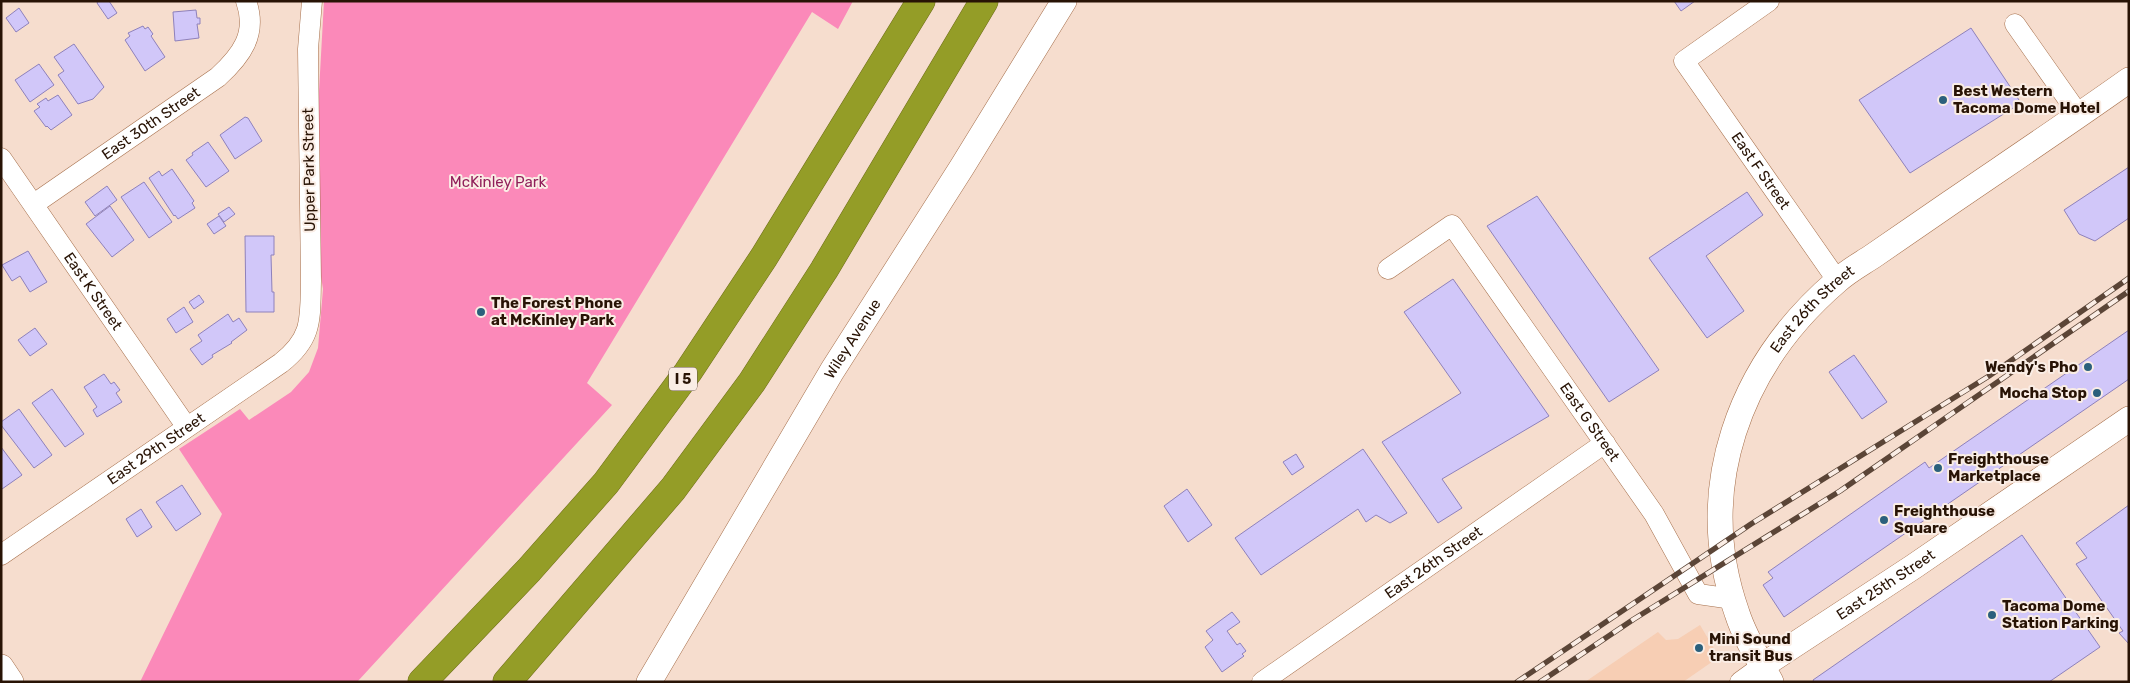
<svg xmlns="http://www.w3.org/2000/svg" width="2130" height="683" viewBox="0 0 2130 683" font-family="Rubik,sans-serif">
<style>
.built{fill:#f7ceb4}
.green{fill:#fb89b9}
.building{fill:#d1c7f9;stroke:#8e81bb}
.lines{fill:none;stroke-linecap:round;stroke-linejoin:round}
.minor-casing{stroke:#a66f4b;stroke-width:21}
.tertiary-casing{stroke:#a66f4b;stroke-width:26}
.motorway-casing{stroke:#6e6d1b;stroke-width:29}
.minor{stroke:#fff;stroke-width:20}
.tertiary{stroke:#fff;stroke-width:25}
.motorway{stroke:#949d27;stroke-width:28}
.rail-casing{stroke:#5b4537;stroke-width:5.5}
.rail{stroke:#faede5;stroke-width:4;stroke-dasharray:11;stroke-linecap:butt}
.poi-dot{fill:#2b607c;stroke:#faede5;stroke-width:2}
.labels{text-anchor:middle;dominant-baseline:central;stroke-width:4;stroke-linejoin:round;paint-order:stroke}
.shield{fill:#faede5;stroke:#675448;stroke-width:1}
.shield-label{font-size:14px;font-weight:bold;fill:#281305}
.poi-label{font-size:15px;font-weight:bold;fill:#281305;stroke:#faede5;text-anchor:start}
.street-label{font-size:15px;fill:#281305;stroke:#faede5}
.park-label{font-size:15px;fill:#901f5a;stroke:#faede5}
</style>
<rect width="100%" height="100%" fill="#f6ddce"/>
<polygon class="built" points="1700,625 1719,657 1683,682 1585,682 1658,632 1666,640 1678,639"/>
<polygon class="green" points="324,1 853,1 838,29 812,12 587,383 612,405 358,681 140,682 222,514 179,449 240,409 249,420 291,392 309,372 318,348 323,289 318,258 318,109"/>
<g class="building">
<polygon points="98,1 109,1 117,13 108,19 97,3"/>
<polygon points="1674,1 1695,1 1681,11"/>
<polygon points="19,8 29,23 16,32 6,18"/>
<polygon points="196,10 197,18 200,18 200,24 197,24 199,38 175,41 173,12"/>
<polygon points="143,26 145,29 148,27 153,34 151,36 165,57 145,71 125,40 130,36 128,33"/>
<polygon points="1971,28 2021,103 1910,173 1859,100"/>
<polygon points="74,44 104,87 93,99 78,104 58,75 64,71 54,57"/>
<polygon points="39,64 54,85 30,102 15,80"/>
<polygon points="58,95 72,115 51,130 47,126 46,127 34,111 40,107 37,104 46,98 48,101"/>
<polygon points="245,117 248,118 262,141 235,159 220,135"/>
<polygon points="208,142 229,171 206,187 186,160 193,155 192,153"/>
<polygon points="2129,167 2129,218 2095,241 2079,234 2064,210"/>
<polygon points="172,169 194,201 192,203 195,208 178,219 175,215 174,216 149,178 159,171 162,176"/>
<polygon points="144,182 172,222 149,238 121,197"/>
<polygon points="107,186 117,200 95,216 85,202"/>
<polygon points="1747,192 1763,215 1706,256 1744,311 1707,338 1649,258"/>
<polygon points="1537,196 1659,370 1609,402 1487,226"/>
<polygon points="110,206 134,240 112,257 86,224"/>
<polygon points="229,207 235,214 224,222 218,214"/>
<polygon points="219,216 226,226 214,234 207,224"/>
<polygon points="245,236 274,236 274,255 271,255 272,292 274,292 274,312 246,312"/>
<polygon points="28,251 47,282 30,292 20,276 12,281 2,265"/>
<polygon points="1453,279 1549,416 1442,479 1462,508 1438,523 1382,442 1461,393 1404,312"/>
<polygon points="199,295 204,302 194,309 189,302"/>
<polygon points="184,307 193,322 176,333 167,319"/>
<polygon points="228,314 233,322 239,318 247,330 231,342 232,343 212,355 213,357 202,365 190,349 202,341 198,335"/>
<polygon points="35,328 47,344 30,356 18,340"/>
<polygon points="2129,330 2129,379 1784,617 1763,585 1773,578 1768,572 1925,462 1929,468"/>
<polygon points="1854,355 1887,402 1862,419 1829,372"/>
<polygon points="104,374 111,384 114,382 120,390 116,393 122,402 97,417 93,410 97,407 84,387"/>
<polygon points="52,389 84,434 65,447 32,403"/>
<polygon points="19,409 52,455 34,468 1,425 1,422"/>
<polygon points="1,447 22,475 2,489 1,488"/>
<polygon points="1363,449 1407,513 1390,523 1376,515 1366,522 1358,509 1261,575 1235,538"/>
<polygon points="1296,454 1304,467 1292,475 1283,462"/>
<polygon points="182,485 201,514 176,531 156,502"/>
<polygon points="1187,489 1212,525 1188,542 1164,506"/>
<polygon points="2129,505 2129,644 2119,633 2123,631 2076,564 2087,558 2076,543"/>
<polygon points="141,509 152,527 137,537 126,519"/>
<polygon points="2022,535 2100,647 2049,682 1814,682 1813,680"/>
<polygon points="1232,612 1240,622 1227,631 1237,645 1240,643 1246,651 1242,654 1244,656 1222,672 1205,647 1213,640 1206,631"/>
</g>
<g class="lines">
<defs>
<g id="minor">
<path id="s1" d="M 1769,1 L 1684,61 L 1837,280"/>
<polyline points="2015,24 2079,115"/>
<path id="s2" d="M 1,158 L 186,426"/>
<path id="s3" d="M 34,204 L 218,77 C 241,56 258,34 246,1"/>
<path id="s4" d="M 1388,269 L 1452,225 L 1654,514 L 1698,594 L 1733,599"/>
<path id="s5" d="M 1,555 L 281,363 C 313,338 310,319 311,281 L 308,49 L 312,1"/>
<path id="s6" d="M 1262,682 L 1605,443"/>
<polyline points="1740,682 1762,666"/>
</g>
<g id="tertiary">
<path id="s7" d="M 1762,666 L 1913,567 L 2129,419"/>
<polyline points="1,667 11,682"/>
<path id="s8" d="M 649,682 L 832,371 L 962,167 L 1064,1"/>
<path id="s9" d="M 1771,682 C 1759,660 1745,638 1737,613 C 1693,489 1739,365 1837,281 C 1848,271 1861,264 1873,256 C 1899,238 1924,221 1950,203 C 2010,162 2070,122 2129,80"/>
</g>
<g id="motorway">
<polyline points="422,682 529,570 606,483 688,372 764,257 921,1"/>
<polyline points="507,682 673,489 752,382 824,270 984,1"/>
</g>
</defs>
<use href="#minor" class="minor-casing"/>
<use href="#tertiary" class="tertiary-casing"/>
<use href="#motorway" class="motorway-casing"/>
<use href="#minor" class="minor"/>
<use href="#tertiary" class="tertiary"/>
<use href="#motorway" class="motorway"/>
<defs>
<g id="rail">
<polyline points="1517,682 1751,524 1989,376 2129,278"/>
<polyline points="1540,682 1634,619 1840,491 2129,291"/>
</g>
</defs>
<use href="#rail" class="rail-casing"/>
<use href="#rail" class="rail"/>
</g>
<g class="poi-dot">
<circle cx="1943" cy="100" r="5"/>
<circle cx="481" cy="312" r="5"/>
<circle cx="2088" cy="367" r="5"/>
<circle cx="2097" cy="393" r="5"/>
<circle cx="1938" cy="468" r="5"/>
<circle cx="1884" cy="520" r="5"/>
<circle cx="1992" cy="615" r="5"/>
<circle cx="1699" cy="648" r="5"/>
</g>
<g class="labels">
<rect class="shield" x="669" y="367.5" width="28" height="23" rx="4"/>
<g class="shield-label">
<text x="683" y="379">I 5</text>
</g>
<g class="poi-label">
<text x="1953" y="91">Best Western<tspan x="1953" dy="17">Tacoma Dome Hotel</tspan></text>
<text x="491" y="303">The Forest Phone<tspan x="491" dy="17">at McKinley Park</tspan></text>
<text x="2078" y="367" text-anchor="end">Wendy's Pho</text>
<text x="2087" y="393" text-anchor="end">Mocha Stop</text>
<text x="1948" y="459">Freighthouse<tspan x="1948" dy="17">Marketplace</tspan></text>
<text x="1894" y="511">Freighthouse<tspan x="1894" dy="17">Square</tspan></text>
<text x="2002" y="606">Tacoma Dome<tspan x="2002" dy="17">Station Parking</tspan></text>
<text x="1709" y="639">Mini Sound<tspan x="1709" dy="17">transit Bus</tspan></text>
</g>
<g class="street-label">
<text stroke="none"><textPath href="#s3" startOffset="142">East 30th Street</textPath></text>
<text transform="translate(309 170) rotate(-91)">Upper Park Street</text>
<text stroke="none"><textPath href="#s1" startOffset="238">East F Street</textPath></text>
<text stroke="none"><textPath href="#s2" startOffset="162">East K Street</textPath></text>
<text stroke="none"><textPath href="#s9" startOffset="409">East 26th Street</textPath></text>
<text stroke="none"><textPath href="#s8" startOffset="399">Wiley Avenue</textPath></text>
<text stroke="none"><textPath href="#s4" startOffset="318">East G Street</textPath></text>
<text stroke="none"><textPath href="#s5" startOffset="188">East 29th Street</textPath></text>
<text stroke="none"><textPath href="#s6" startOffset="209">East 26th Street</textPath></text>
<text stroke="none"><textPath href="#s7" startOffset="148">East 25th Street</textPath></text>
</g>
<g class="park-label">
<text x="498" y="182">McKinley Park</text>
</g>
</g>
<rect width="2130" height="683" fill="none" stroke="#281305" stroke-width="5"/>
</svg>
